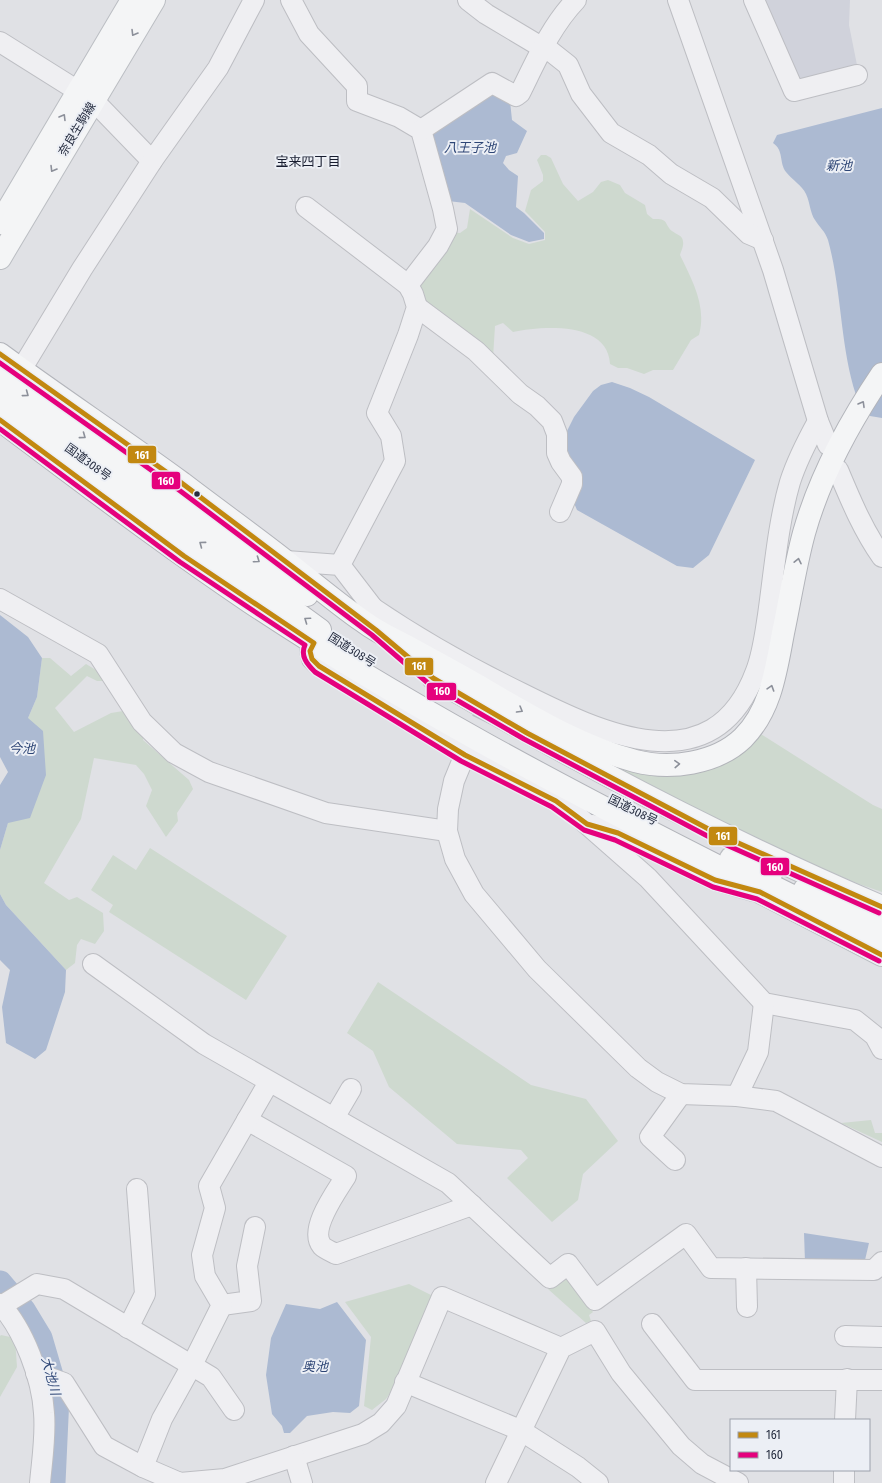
<svg xmlns="http://www.w3.org/2000/svg" width="882" height="1483" viewBox="0 0 882 1483" font-family="'Fira Sans Condensed','Noto Sans JP',sans-serif">
<style>
.built{fill:#d0d2db}
.green{fill:#ced9cf}
.water{fill:#acbad2}
.lines{fill:none;stroke-linecap:round;stroke-linejoin:round}
.river{stroke:#acbad2;stroke-width:25}
.minor-tunnel{stroke:#bbbdc4;stroke-width:20;stroke-dasharray:20 10;stroke-linecap:butt}
.minor-casing{stroke:#bdbec3;stroke-width:22}
.major-casing{stroke:#bbbec3;stroke-width:24}
.highway-casing{stroke:#b2b4ba;stroke-width:24}
.minor{stroke:#efeff2;stroke-width:20}
.major{stroke:#f4f5f6;stroke-width:22}
.highway{stroke:#f4f5f6;stroke-width:22}
.bus-1-casing{stroke:#eceff5;stroke-width:8}
.bus-2-casing{stroke:#eceff5;stroke-width:8}
.bus-1{stroke:#c28810;stroke-width:5}
.bus-2{stroke:#e5007d;stroke-width:5}
.oneway{stroke:#8c909a}
.bus-dot{fill:#252c3f;stroke:#eceff5;stroke-width:1.5}
.labels{text-anchor:middle;dominant-baseline:central;stroke-width:4;stroke-linejoin:round;paint-order:stroke}
.street-label{font-size:12px;fill:#252c3f;stroke:#eceff5}
.water-label{font-size:13px;font-style:italic;fill:#2d4575;stroke:#eceff5}
.neighbourhood-label{font-size:13px;fill:#181d30;stroke:#eceff5}
.line-badge{stroke:#eceff5;stroke-width:1.5}
.badge-label{font-size:11px;text-anchor:middle;font-weight:bold;fill:#fff}
</style>
<rect width="100%" height="100%" fill="#e0e1e5"/>
<polygon class="built" points="758,0 850,0 849,25 858,70 795,87"/>
<g class="green">
<path d="M 541,155 L 546,155 L 551,158 L 563,184 L 578,201 L 593,192 L 601,182 L 608,180 L 620,185 L 625,193 L 645,205 L 647,214 L 653,219 C 669,218 664,224 672,231 C 677,235 683,235 683,242 C 684,246 681,251 680,255 C 692,280 707,306 699,335 L 691,340 L 673,370 L 653,370 L 644,374 L 627,368 L 618,368 L 610,364 C 608,321 542,326 513,332 L 503,323 L 495,326 L 493,358 L 436,317 L 413,285 L 449,232 L 460,233 L 467,228 L 470,209 L 513,238 L 529,244 L 545,240 L 545,232 L 525,211 L 531,190 L 543,181 L 543,175 L 537,160 Z"/>
<polygon points="42,658 50,658 71,676 86,664 106,676 107,681 97,681 87,676 55,708 74,732 111,713 123,711 144,733 143,740 189,780 193,789 177,813 178,821 166,837 146,806 152,790 144,774 136,765 94,758 81,819 44,883 69,900 77,897 103,913 104,931 95,944 81,939 77,945 75,963 66,970 6,905 0,894 0,850 8,823 28,718 37,697"/>
<polygon points="756,731 873,805 882,809 882,892 859,884 720,825 686,803 628,776 621,766 670,775"/>
<polygon points="150,848 287,936 246,1000 109,912 113,905 91,890 113,855 136,870"/>
<polygon points="378,982 531,1085 586,1099 618,1141 583,1174 578,1200 552,1222 507,1178 528,1158 521,1150 457,1144 389,1087 373,1051 347,1033"/>
<polygon points="871,1120 875,1133 882,1133 882,1142 841,1123"/>
<polygon points="561,1279 572,1281 593,1312 589,1315 591,1321 586,1323 548,1289"/>
<polygon points="409,1284 433,1296 396,1384 386,1399 372,1410 364,1406 371,1337 345,1302"/>
<polygon points="1,1335 15,1338 17,1367 0,1397 0,1336"/>
</g>
<g class="water">
<polygon points="492,86 510,101 512,120 527,131 517,153 506,156 503,163 509,170 518,176 516,207 524,213 544,233 544,239 529,242 511,235 465,203 448,201 426,132"/>
<path d="M 882,108 L 882,418 L 870,416 C 865,409 858,402 856,395 C 840,346 842,291 828,240 C 825,231 820,228 815,220 C 810,213 810,202 806,194 C 802,185 792,180 786,172 C 779,163 784,150 773,143 L 777,135 Z"/>
<polygon points="612,382 630,388 649,397 755,460 709,555 693,568 677,566 577,510 574,503 582,488 579,474 567,458 565,435 574,417 593,391 601,385"/>
<polygon points="0,615 28,637 42,658 37,697 28,718 43,731 46,775 30,818 8,823 0,850 0,785 8,772 0,757"/>
<polygon points="0,894 6,905 66,970 65,992 46,1050 35,1059 6,1043 2,1007 10,970 0,960"/>
<polygon points="804,1233 869,1243 865,1260 805,1262"/>
<polygon points="337,1302 366,1340 359,1406 350,1413 333,1412 307,1416 290,1433 284,1433 282,1426 272,1414 266,1375 271,1338 286,1304 320,1309"/>
</g>
<g class="lines">
<polyline class="river" points="0,1283 23,1310 40,1338 57,1396 53,1483"/>
<polyline class="minor-tunnel" points="468,747 494,694"/>
<defs>
<g id="minor">
<polyline points="291,0 309,34 357,86 357,101 399,117 421,130 443,209 447,229 438,246 408,285"/>
<polyline points="468,0 486,14 543,48"/>
<polyline points="678,0 773,270 818,421 828,445"/>
<polyline points="754,0 794,91 857,75"/>
<polyline points="0,42 94,101 152,161"/>
<polyline points="544,46 568,65 581,94 611,133 649,155 671,174 712,198 749,234 763,240"/>
<path d="M 421,130 L 492,83 L 516,96 L 520,93 C 536,61 551,26 576,0"/>
<polyline points="306,207 408,285 413,294 417,307 408,335 377,413 391,436 395,461 340,565"/>
<polyline points="417,307 476,351 520,394 537,406 552,421 557,434 557,453 561,462 572,477 572,484 560,512"/>
<polyline points="21,370 82,269 152,161 218,68 254,0"/>
<path d="M 838,470 C 851,501 863,530 882,557"/>
<polyline points="286,561 340,565 373,608 366,620"/>
<polyline points="0,599 98,654 142,722 174,753 209,772 326,813 447,831"/>
<path d="M 373,608 C 420,640 470,668 521,693 C 599,732 713,788 756,671 C 763,653 765,634 768,615 C 774,573 778,523 790,482 C 797,460 807,441 818,421"/>
<polyline points="314,643 310,651 312,659 319,666 465,755 556,801 573,812 648,878 764,1003 855,1020 875,1036 882,1049"/>
<polyline points="468,747 454,781 448,809 447,831 455,859 474,894 537,969 638,1068 657,1082 681,1094 737,1096 776,1101 882,1157"/>
<polyline points="593,825 618,833 715,880 753,891"/>
<polyline points="93,964 204,1044 448,1183 550,1278 568,1264 595,1300 686,1234 711,1268 874,1270 882,1262"/>
<polyline points="737,1096 758,1052 764,1003"/>
<polyline points="334,1118 351,1089"/>
<path d="M 247,1120 L 346,1176 C 337,1191 308,1229 322,1246 C 325,1249 332,1252 336,1254 L 472,1205"/>
<polyline points="675,1160 650,1137 681,1094"/>
<polyline points="746,1268 747,1307"/>
<path d="M 0,1304 C 24,1330 42,1378 44,1413 C 46,1436 42,1460 40,1483"/>
<polyline points="222,1305 251,1301 247,1266 255,1227"/>
<polyline points="1,1306 37,1284 64,1289 211,1377 234,1410"/>
<polyline points="652,1324 695,1380 882,1380"/>
<polyline points="128,1328 145,1294 137,1189"/>
<polyline points="845,1336 882,1337"/>
<polyline points="36,1373 64,1383 104,1446 143,1467 180,1483 225,1479 363,1434 381,1423 396,1406 442,1297 561,1348"/>
<polyline points="405,1382 520,1430 578,1467 598,1483"/>
<polyline points="845,1420 847,1379"/>
<polyline points="294,1456 302,1483"/>
<polyline points="143,1467 162,1419 192,1365 222,1305 205,1276 202,1255 215,1208 209,1186 269,1082"/>
<polyline points="496,1483 561,1348 595,1331 621,1373 681,1446 702,1464 738,1483"/>
<polyline points="844,1483 844,1470"/>
</g>
<g id="major">
<polyline points="0,223 132,0"/>
<polyline points="0,258 154,0"/>
<path d="M 433,678 C 579,763 727,841 882,907"/>
<polyline points="731,858 771,874"/>
<polyline points="733,875 760,892 882,955"/>
<polyline points="804,890 882,923"/>
</g>
<g id="highway">
<path d="M 0,354 C 60,398 122,439 182,483 C 217,510 254,536 288,563 C 313,583 338,604 364,622 C 377,632 393,639 408,647 C 430,659 453,671 475,684 C 525,713 578,746 635,761 C 670,770 716,764 743,738 C 771,710 776,670 783,633 C 790,600 795,566 804,533 C 820,476 849,423 882,374"/>
<polyline points="0,375 207,526 307,595"/>
<polyline points="0,397 320,630"/>
<path d="M 0,420 C 83,482 165,545 250,602 C 402,703 563,788 725,870 L 764,882 L 847,923 L 882,938"/>
</g>
</defs>
<use href="#minor" class="minor-casing"/>
<use href="#major" class="major-casing"/>
<use href="#highway" class="highway-casing"/>
<use href="#minor" class="minor"/>
<use href="#major" class="major"/>
<use href="#highway" class="highway"/>
<defs>
<g id="bus-1">
<polyline points="0,354 179,481 376,630 433,678 527,733 716,833 882,907"/>
<polyline points="0,420 184,556 314,643 310,651 312,659 319,666 465,755 556,801 587,824 618,833 715,880 760,892 882,955"/>
</g>
<g id="bus-2">
<polyline points="0,363 175,487 372,635 429,684 524,739 713,839 879,913"/>
<path d="M 0,429 L 180,562 L 305,645 C 300,656 307,664 315,672 L 461,761 L 552,807 L 584,830 L 615,840 L 713,887 L 757,899 L 879,961"/>
</g>
</defs>
<use href="#bus-1" class="bus-1-casing"/>
<use href="#bus-2" class="bus-2-casing"/>
<use href="#bus-1" class="bus-1"/>
<use href="#bus-2" class="bus-2"/>
</g>
<defs><path id="oneway-chevron" d="M-2-3.5L2.5 0L-2 3.5" fill="none" stroke-width="1.6" stroke-linecap="round" stroke-linejoin="round"/></defs>
<g class="oneway">
<use href="#oneway-chevron" transform="translate(134 33) rotate(121)"/>
<use href="#oneway-chevron" transform="translate(63 117) rotate(-59)"/>
<use href="#oneway-chevron" transform="translate(53 169) rotate(121)"/>
<use href="#oneway-chevron" transform="translate(26 394) rotate(37)"/>
<use href="#oneway-chevron" transform="translate(862 404) rotate(-60)"/>
<use href="#oneway-chevron" transform="translate(83 436) rotate(36)"/>
<use href="#oneway-chevron" transform="translate(202 544) rotate(-143)"/>
<use href="#oneway-chevron" transform="translate(257 560) rotate(35)"/>
<use href="#oneway-chevron" transform="translate(798 561) rotate(-78)"/>
<use href="#oneway-chevron" transform="translate(307 620) rotate(-145)"/>
<use href="#oneway-chevron" transform="translate(771 688) rotate(-72)"/>
<use href="#oneway-chevron" transform="translate(520 710) rotate(30)"/>
<use href="#oneway-chevron" transform="translate(677 764) rotate(-3)"/>
</g>
<circle class="bus-dot" cx="197" cy="494" r="3.5"/>
<g class="labels">
<g class="street-label">
<text transform="translate(77 129) rotate(-59)">奈良生駒線</text>
<text transform="translate(88 462) rotate(36)">国道308号</text>
<text transform="translate(352 650) rotate(32)">国道308号</text>
<text transform="translate(633 810) rotate(26)">国道308号</text>
</g>
<g class="water-label">
<text x="470" y="147">八王子池</text>
<text x="839" y="165">新池</text>
<text x="22" y="748">今池</text>
<text x="315" y="1366">奥池</text>
<text transform="translate(51 1376) rotate(75)">大池川</text>
</g>
<g class="neighbourhood-label">
<text x="308" y="161">宝来四丁目</text>
</g>
</g>
<g class="line-badge">
<rect x="127" y="445" width="30" height="19" rx="4" fill="#c28810"/>
<rect x="151" y="471" width="30" height="19" rx="4" fill="#e5007d"/>
<rect x="404" y="657" width="30" height="19" rx="4" fill="#c28810"/>
<rect x="426" y="682" width="31" height="19" rx="4" fill="#e5007d"/>
<rect x="708" y="826" width="30" height="20" rx="4" fill="#c28810"/>
<rect x="760" y="857" width="30" height="19" rx="4" fill="#e5007d"/>
</g>
<g class="badge-label">
<text x="142" y="459">161</text>
<text x="166" y="485">160</text>
<text x="419" y="670">161</text>
<text x="442" y="695">160</text>
<text x="723" y="840">161</text>
<text x="775" y="871">160</text>
</g>
<rect x="730" y="1419" width="140" height="52" fill="#eceff5" stroke="#9ca1ac"/>
<rect x="738" y="1432" width="20" height="6" fill="#c28810" stroke="#9ca1ac"/>
<text x="766" y="1439" font-size="12" fill="#252c3f">161</text>
<rect x="738" y="1452" width="20" height="6" fill="#e5007d" stroke="#9ca1ac"/>
<text x="766" y="1459" font-size="12" fill="#252c3f">160</text>
</svg>
